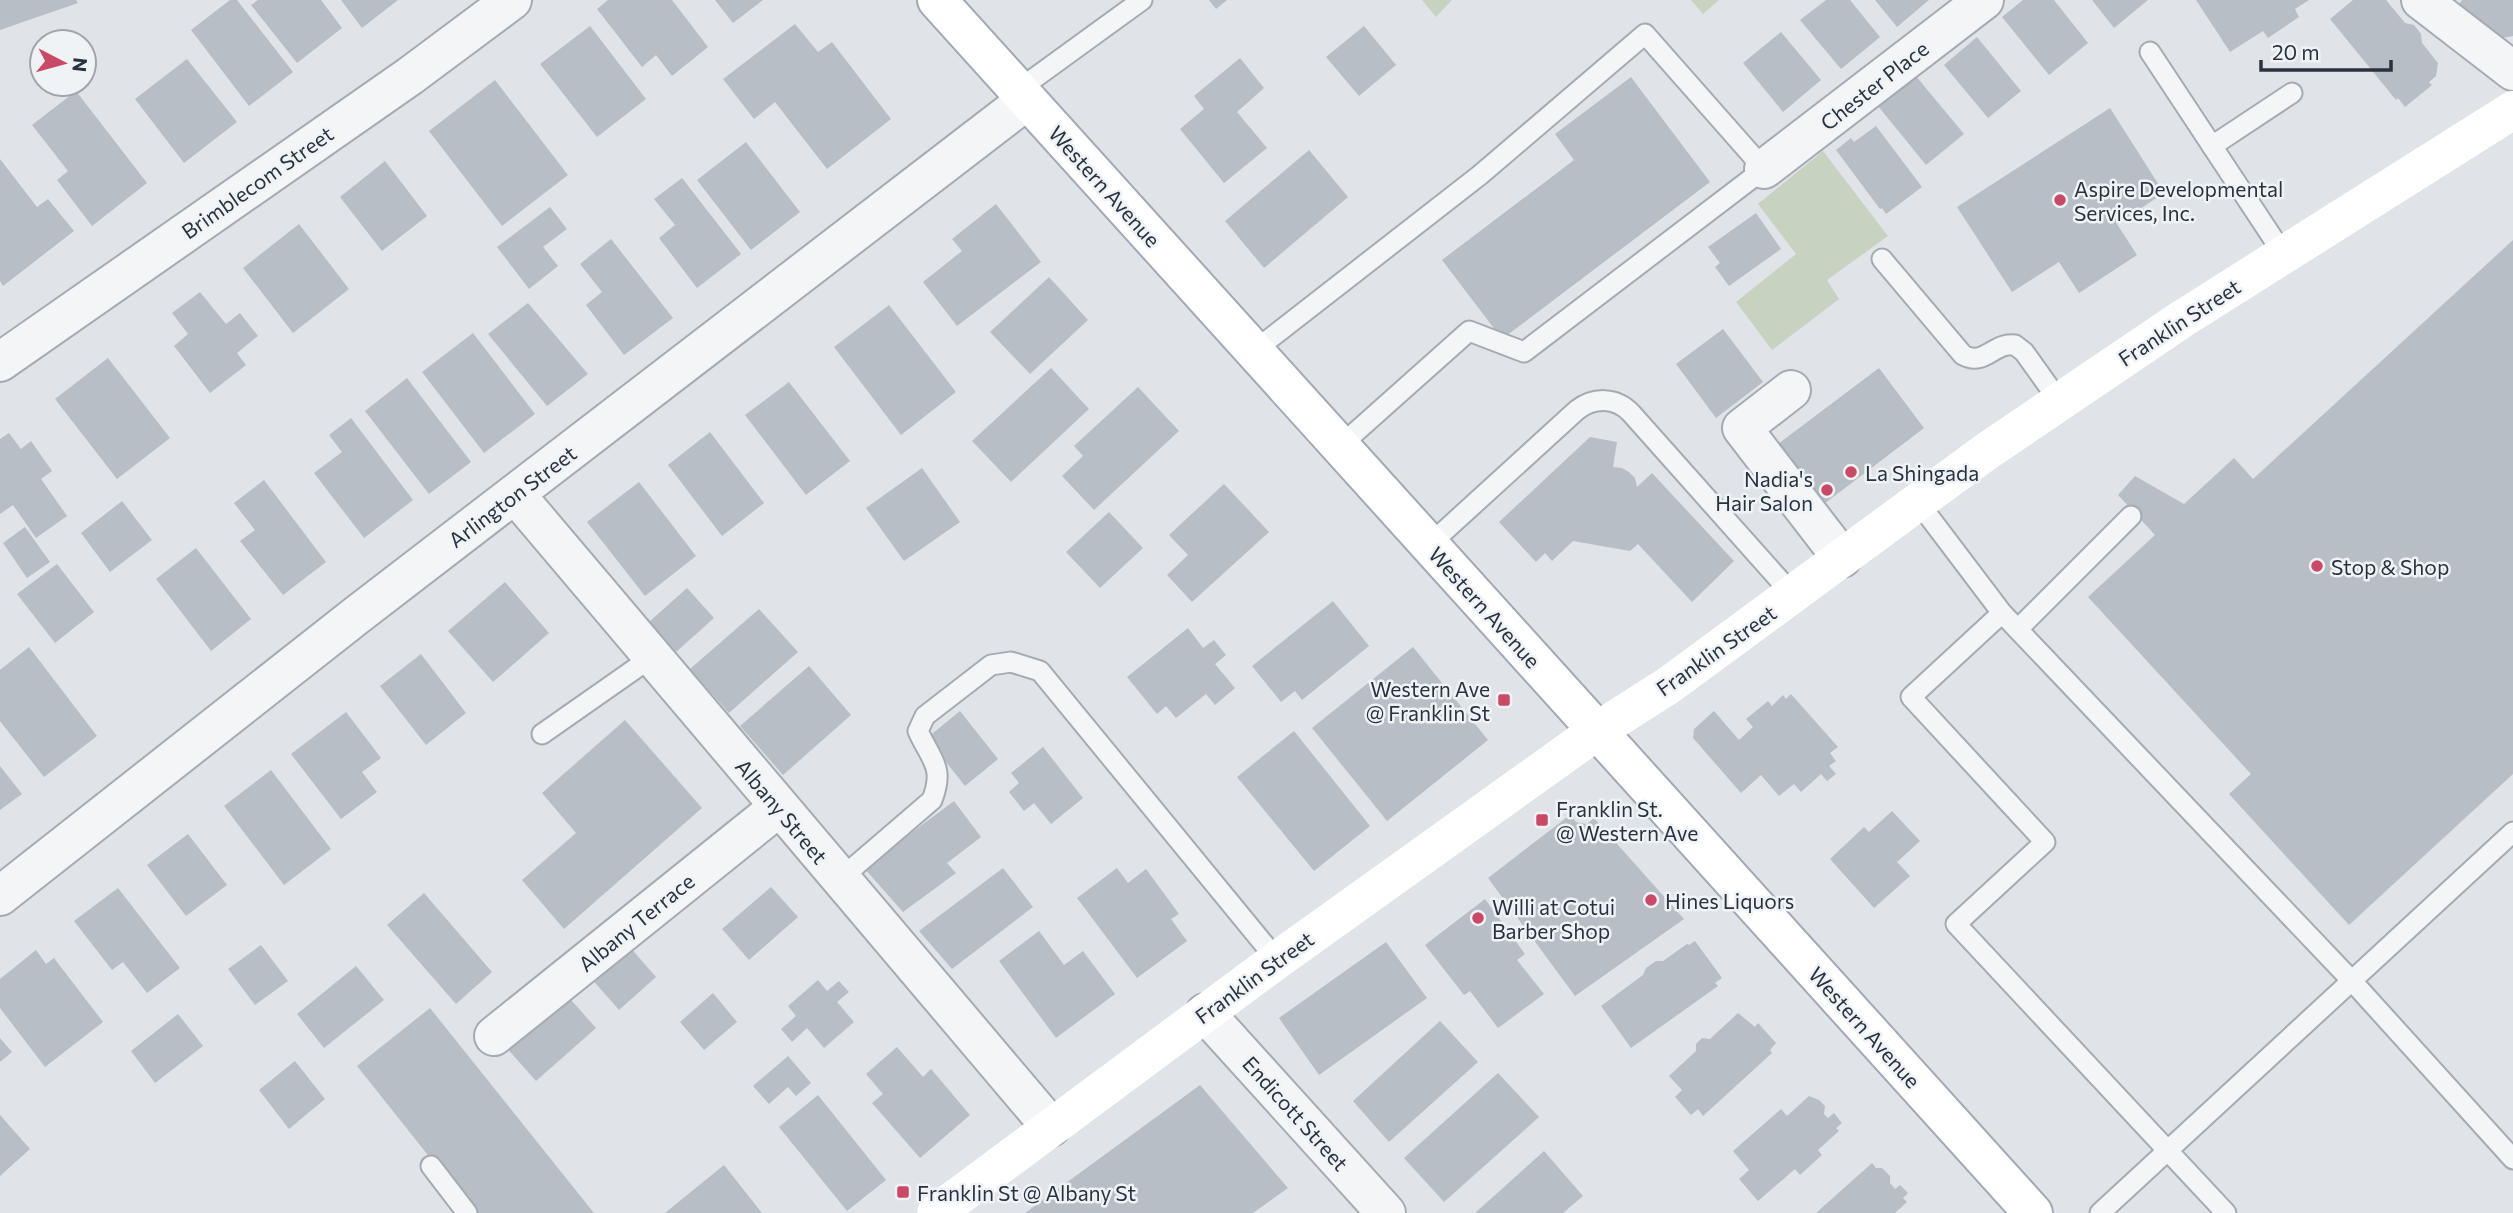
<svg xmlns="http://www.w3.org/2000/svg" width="2513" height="1213" viewBox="0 0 2513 1213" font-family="Commissioner,sans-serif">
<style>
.green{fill:#c7d2c1}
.building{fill:#b7bec5}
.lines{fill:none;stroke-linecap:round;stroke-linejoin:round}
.lane-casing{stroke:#a5abb3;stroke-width:23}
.street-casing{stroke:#a5abb3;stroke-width:42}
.primary-casing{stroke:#a0a9b4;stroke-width:42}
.lane{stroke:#f3f5f7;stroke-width:19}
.street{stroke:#f3f5f7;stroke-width:38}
.secondary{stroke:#fff;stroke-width:38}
.primary{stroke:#fff;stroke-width:38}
.poi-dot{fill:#ca4966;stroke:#f0f3f6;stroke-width:2.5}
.labels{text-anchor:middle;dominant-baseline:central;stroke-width:5;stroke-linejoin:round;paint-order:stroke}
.street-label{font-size:21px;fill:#293340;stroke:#f0f3f6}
.poi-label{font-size:21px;fill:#293340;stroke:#f0f3f6;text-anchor:start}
</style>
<rect width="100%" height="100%" fill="#e0e4e9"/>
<g class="green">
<polygon points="1422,0 1452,0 1436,17"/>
<polygon points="1691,0 1719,0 1703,14"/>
<polygon points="1823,151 1888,236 1827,280 1839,299 1772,350 1736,302 1796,254 1758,204"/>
</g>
<g class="building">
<polygon points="0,0 76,0 78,3 0,30"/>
<polygon points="230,0 237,0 293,72 249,106 191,30"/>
<polygon points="258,0 321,0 342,28 297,63 251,5"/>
<polygon points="341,0 398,0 362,28"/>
<polygon points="608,0 672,0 708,47 672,76 656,55 642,67 597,9"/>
<polygon points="715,0 763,0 733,23"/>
<polygon points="1209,0 1227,0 1216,9"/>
<polygon points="1826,0 1850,0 1880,37 1841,69 1800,20"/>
<polygon points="1875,0 1929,0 1897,27"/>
<polygon points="2023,0 2054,0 2088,43 2049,75 2002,17"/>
<polygon points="2092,0 2148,0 2114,28"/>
<polygon points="2196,0 2309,0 2295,9 2299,17 2268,38 2263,31 2230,52"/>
<polygon points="2353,0 2386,0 2405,23 2414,25 2421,34 2422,43 2438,63 2436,76 2429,82 2432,85 2405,107 2398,98 2396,100 2330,19"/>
<polygon points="2462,0 2513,0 2513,36 2502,38 2459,4"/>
<polygon points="795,24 818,52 832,42 891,119 827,169 775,102 754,119 723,79"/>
<polygon points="590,26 646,99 597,137 540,64"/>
<polygon points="1364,26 1396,65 1359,96 1326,57"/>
<polygon points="1781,32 1821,80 1783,112 1743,63"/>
<polygon points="1977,37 2021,91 1988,118 1944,65"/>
<polygon points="1240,58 1264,88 1237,112 1267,148 1224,183 1180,129 1204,109 1194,96"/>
<polygon points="187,59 237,122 184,163 135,99"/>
<polygon points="1915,75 1964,134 1926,165 1878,106"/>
<polygon points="1631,77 1710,182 1502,339 1442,260 1574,160 1555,134"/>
<polygon points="495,80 568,175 502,226 429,131"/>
<polygon points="76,91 147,183 92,226 57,180 68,171 32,125"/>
<polygon points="2110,108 2164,193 2117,224 2137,255 2079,293 2059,262 2012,292 1957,207"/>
<polygon points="1876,126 1922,187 1886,214 1882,208 1880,209 1836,150 1851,138 1854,142"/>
<polygon points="746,142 800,212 751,250 697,180"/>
<polygon points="1309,150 1348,197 1264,268 1225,221"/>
<polygon points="0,159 37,207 48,199 74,231 3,286 0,281"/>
<polygon points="385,161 427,216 382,251 340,197"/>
<polygon points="682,178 741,254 697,288 659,238 675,225 654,199"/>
<polygon points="996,204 1041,262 957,326 923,282 962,251 952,239"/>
<polygon points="550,207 567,229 543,247 558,266 529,289 497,247"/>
<polygon points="1756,213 1781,249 1729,286 1715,267 1720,263 1708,247"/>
<polygon points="299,224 349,289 293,333 243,268"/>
<polygon points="611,239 673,318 624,355 586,305 602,292 580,264"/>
<polygon points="2513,240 2513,774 2349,925 2229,794 2251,774 2088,597 2155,535 2118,495 2135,476 2184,504 2234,458 2253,479"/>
<polygon points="1049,277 1088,320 1030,374 990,332"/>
<polygon points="200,292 226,324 240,313 258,336 237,353 246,365 210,393 174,346 188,334 172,313"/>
<polygon points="528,303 588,374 547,406 488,334"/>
<polygon points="889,305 956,392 901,435 834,347"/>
<polygon points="1723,329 1763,382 1716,418 1676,364"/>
<polygon points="473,333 535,414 484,453 422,372"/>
<polygon points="108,358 170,438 117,479 55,399"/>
<polygon points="1051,368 1089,409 1011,482 972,441"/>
<polygon points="1879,368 1924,428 1820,507 1774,447"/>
<polygon points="407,378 471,462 429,494 365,411"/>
<polygon points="789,382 850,461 806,495 745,415"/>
<polygon points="1138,387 1179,431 1094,510 1062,476 1083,456 1074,446"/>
<polygon points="351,418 413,500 364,538 314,473 342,452 329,435"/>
<polygon points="710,432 764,503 722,536 668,465"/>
<polygon points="9,433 21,449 31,441 52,471 41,479 67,516 36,538 13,505 0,514 0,439"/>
<polygon points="1590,437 1617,442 1613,467 1622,468 1629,472 1635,478 1637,487 1652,473 1734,561 1692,602 1638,544 1630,551 1573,541 1552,561 1545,553 1536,562 1499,522"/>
<polygon points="922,468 960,522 904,561 866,508"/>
<polygon points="264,480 326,562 283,595 240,541 255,530 234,503"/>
<polygon points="639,482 696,556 645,596 587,522"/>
<polygon points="1224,484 1269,532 1192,602 1167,575 1188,555 1169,535"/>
<polygon points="122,501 152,540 110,572 81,533"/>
<polygon points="1109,512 1143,548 1100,588 1066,552"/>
<polygon points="25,527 50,562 27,578 3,543"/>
<polygon points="196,548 251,619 211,651 156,579"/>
<polygon points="57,564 94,612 55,643 17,594"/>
<polygon points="505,582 549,633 493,682 448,631"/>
<polygon points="687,588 714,618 676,652 649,622"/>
<polygon points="1333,601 1369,646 1302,700 1295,691 1281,702 1252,666"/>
<polygon points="759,609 798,652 729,713 690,669"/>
<polygon points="1188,628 1203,648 1214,640 1226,655 1215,664 1235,688 1215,705 1206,694 1176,718 1166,706 1157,714 1127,677"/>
<polygon points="29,647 97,736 44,777 0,721 0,670"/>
<polygon points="1413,647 1488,740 1387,821 1312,728"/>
<polygon points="421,654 466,713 426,745 380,686"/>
<polygon points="809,666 851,715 783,775 740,726"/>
<polygon points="1791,694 1838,747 1830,753 1836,761 1829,766 1836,774 1827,781 1821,774 1801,792 1794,784 1779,796 1761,775 1741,793 1693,738 1694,729 1714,711 1739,740 1753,727 1746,719 1768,701 1772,706 1783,695 1786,699"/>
<polygon points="960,711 998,759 965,786 927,738"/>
<polygon points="346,712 381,758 362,772 377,792 341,819 291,754"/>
<polygon points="625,720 702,808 564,929 522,880 576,833 542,793"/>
<polygon points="1294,731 1370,826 1314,871 1237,777"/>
<polygon points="1043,747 1083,798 1051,824 1034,803 1024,811 1009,792 1019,783 1011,773"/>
<polygon points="0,766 22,794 0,810"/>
<polygon points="271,770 331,849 284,885 224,806"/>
<polygon points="954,801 981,837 947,863 956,873 903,912 864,868"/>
<polygon points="1892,811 1920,841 1897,862 1910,876 1874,908 1830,859 1864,827 1869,832"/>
<polygon points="1570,815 1576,822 1587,824 1594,818 1684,919 1575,996 1488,878"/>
<polygon points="188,834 227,885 186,916 147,865"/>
<polygon points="1003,868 1033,907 952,969 919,931"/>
<polygon points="1117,868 1128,883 1146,869 1179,914 1171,919 1187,941 1137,978 1077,898"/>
<polygon points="771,887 798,917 749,960 722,929"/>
<polygon points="118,888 180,968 147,993 123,962 112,970 74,921"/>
<polygon points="424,893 492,972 456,1004 387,925"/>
<polygon points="1485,899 1525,954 1517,960 1544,994 1498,1028 1470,991 1464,995 1425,945"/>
<polygon points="1039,931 1064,965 1083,951 1115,994 1056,1038 999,961"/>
<polygon points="620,936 656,977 619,1010 583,969"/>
<polygon points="1695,941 1722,978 1715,983 1718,986 1631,1048 1601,1006 1643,975 1646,968 1656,961 1663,961 1687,944 1689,945"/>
<polygon points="1386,942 1427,998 1319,1075 1279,1018"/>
<polygon points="261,945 288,981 255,1005 228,969"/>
<polygon points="36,950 46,964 54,958 103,1022 45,1067 0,1008 0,979"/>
<polygon points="356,966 384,1000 324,1048 297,1014"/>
<polygon points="818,980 827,991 839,981 849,992 837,1002 854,1022 824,1048 807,1028 792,1042 781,1029 796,1016 788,1006"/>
<polygon points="564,992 596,1028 536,1081 503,1044"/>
<polygon points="713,993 737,1022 704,1050 680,1022"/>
<polygon points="430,1008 594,1213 474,1213 357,1066"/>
<polygon points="1738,1013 1755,1027 1758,1023 1776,1043 1770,1050 1772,1053 1703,1116 1698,1109 1691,1115 1675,1097 1682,1090 1669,1076 1696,1051 1696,1044 1702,1038 1710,1039"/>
<polygon points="178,1014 203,1046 155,1083 131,1051"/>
<polygon points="1440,1021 1478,1062 1389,1142 1353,1101"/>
<polygon points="0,1038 12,1052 0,1062"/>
<polygon points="897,1047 923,1077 931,1069 970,1115 920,1158 872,1103 883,1094 866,1074"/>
<polygon points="788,1056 811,1083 796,1096 788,1087 769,1104 753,1086"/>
<polygon points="295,1061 325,1099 289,1129 259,1090"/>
<polygon points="1498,1073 1539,1117 1444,1202 1404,1158"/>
<polygon points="1200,1085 1288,1188 1253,1213 1025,1213"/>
<polygon points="818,1095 886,1180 847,1211 779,1127"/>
<polygon points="1809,1096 1819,1100 1825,1106 1824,1114 1828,1118 1834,1113 1842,1123 1836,1128 1839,1131 1818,1150 1822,1155 1800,1175 1795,1169 1758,1201 1739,1179 1749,1170 1733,1151 1781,1109 1787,1116"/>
<polygon points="0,1115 30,1149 0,1176"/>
<polygon points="1544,1151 1583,1196 1563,1213 1475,1213"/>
<polygon points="1872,1163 1876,1168 1882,1168 1890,1176 1890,1183 1895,1189 1900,1185 1908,1193 1903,1198 1907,1202 1895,1213 1816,1213"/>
<polygon points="724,1165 762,1213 665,1213"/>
</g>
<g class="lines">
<defs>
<g id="lane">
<polyline points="2150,52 2212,146"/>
<polyline points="1018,90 1142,0"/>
<polyline points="2284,255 2212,146 2292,93"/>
<path d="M 1882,259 L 1963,355 C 1985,367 1993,342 2015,345 L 2024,352 L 2059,401"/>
<polyline points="1254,351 1480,175 1645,34 1764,169 1524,352 1469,331 1340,446"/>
<polyline points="1918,502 2002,613 2352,981 2513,1159"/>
<path d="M 1429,545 L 1577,410 C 1594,397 1616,397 1631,413 L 1793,595"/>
<polyline points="2002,613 1911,697 2045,842 1956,924 2226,1213"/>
<polyline points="2018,629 2131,516"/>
<polyline points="542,734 652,657"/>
<path d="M 840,879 L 932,800 C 945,767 931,760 918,731 L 925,716 L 991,665 L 1011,662 L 1040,671 L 1277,960"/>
<polyline points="431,1166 467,1213"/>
<polyline points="2100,1213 2513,832"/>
</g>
<g id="street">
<polyline points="2421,0 2513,71"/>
<polyline points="1764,169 1984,0"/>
<polyline points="0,362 410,76 512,0"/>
<polyline points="1791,390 1742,428 1842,558"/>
<polyline points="515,494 1051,1127"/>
<polyline points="0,896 357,615 1027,100"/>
<polyline points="1205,1013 1386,1213"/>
<polyline points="494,1036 779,807"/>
</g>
<polyline id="primary" points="937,0 2033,1213"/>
</defs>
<use href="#lane" class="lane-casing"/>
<use href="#street" class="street-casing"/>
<use href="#primary" class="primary-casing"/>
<use href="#lane" class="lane"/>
<use href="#street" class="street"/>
<polyline class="secondary" points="936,1213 1277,960 1597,731 1669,685 1987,451 2182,319 2513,110"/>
<use href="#primary" class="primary"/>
</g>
<g class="poi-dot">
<circle cx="2060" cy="200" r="7"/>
<circle cx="1851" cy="472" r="7"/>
<circle cx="1827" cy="490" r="7"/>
<circle cx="2317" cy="566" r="7"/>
<rect x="1497" y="693" width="14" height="14" rx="3.5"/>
<rect x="1535" y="813" width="14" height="14" rx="3.5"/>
<circle cx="1651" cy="900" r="7"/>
<circle cx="1478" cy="918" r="7"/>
<rect x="896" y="1185" width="14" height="14" rx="3.5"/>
</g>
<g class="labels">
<g class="street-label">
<text transform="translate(1874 85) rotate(-38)">Chester Place</text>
<text transform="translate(257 182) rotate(-35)">Brimblecom Street</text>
<text transform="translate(1105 186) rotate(48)">Western Avenue</text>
<text transform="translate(2179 322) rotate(-33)">Franklin Street</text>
<text transform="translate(512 496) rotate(-37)">Arlington Street</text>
<text transform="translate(1485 607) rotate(48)">Western Avenue</text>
<text transform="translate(1716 650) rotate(-35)">Franklin Street</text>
<text transform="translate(782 811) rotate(50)">Albany Street</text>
<text transform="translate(636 922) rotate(-39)">Albany Terrace</text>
<text transform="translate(1254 977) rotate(-36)">Franklin Street</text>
<text transform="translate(1865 1027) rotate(48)">Western Avenue</text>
<text transform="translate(1296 1113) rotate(48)">Endicott Street</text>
</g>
<g class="poi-label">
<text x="2074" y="188">Aspire Developmental<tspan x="2074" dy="24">Services, Inc.</tspan></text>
<text x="1865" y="472">La Shingada</text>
<text x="1813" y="478" text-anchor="end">Nadia's<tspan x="1813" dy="24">Hair Salon</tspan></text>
<text x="2331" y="566">Stop &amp; Shop</text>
<text x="1490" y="688" text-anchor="end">Western Ave<tspan x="1490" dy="24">@ Franklin St</tspan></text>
<text x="1556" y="808">Franklin St.<tspan x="1556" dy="24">@ Western Ave</tspan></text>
<text x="1665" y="900">Hines Liquors</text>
<text x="1492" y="906">Willi at Cotui<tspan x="1492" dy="24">Barber Shop</tspan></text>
<text x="917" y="1192">Franklin St @ Albany St</text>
</g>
</g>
<g transform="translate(63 63) rotate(96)"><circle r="33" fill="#f0f3f6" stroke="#a0a6ad" stroke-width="2"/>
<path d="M0-5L12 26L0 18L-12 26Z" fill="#ca4966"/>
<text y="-10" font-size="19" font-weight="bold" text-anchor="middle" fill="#293340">N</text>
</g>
<path d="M2261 60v10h130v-10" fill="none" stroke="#293340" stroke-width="3.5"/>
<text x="2272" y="60" font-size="21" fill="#293340" stroke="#f0f3f6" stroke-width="5" paint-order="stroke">20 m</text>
</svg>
